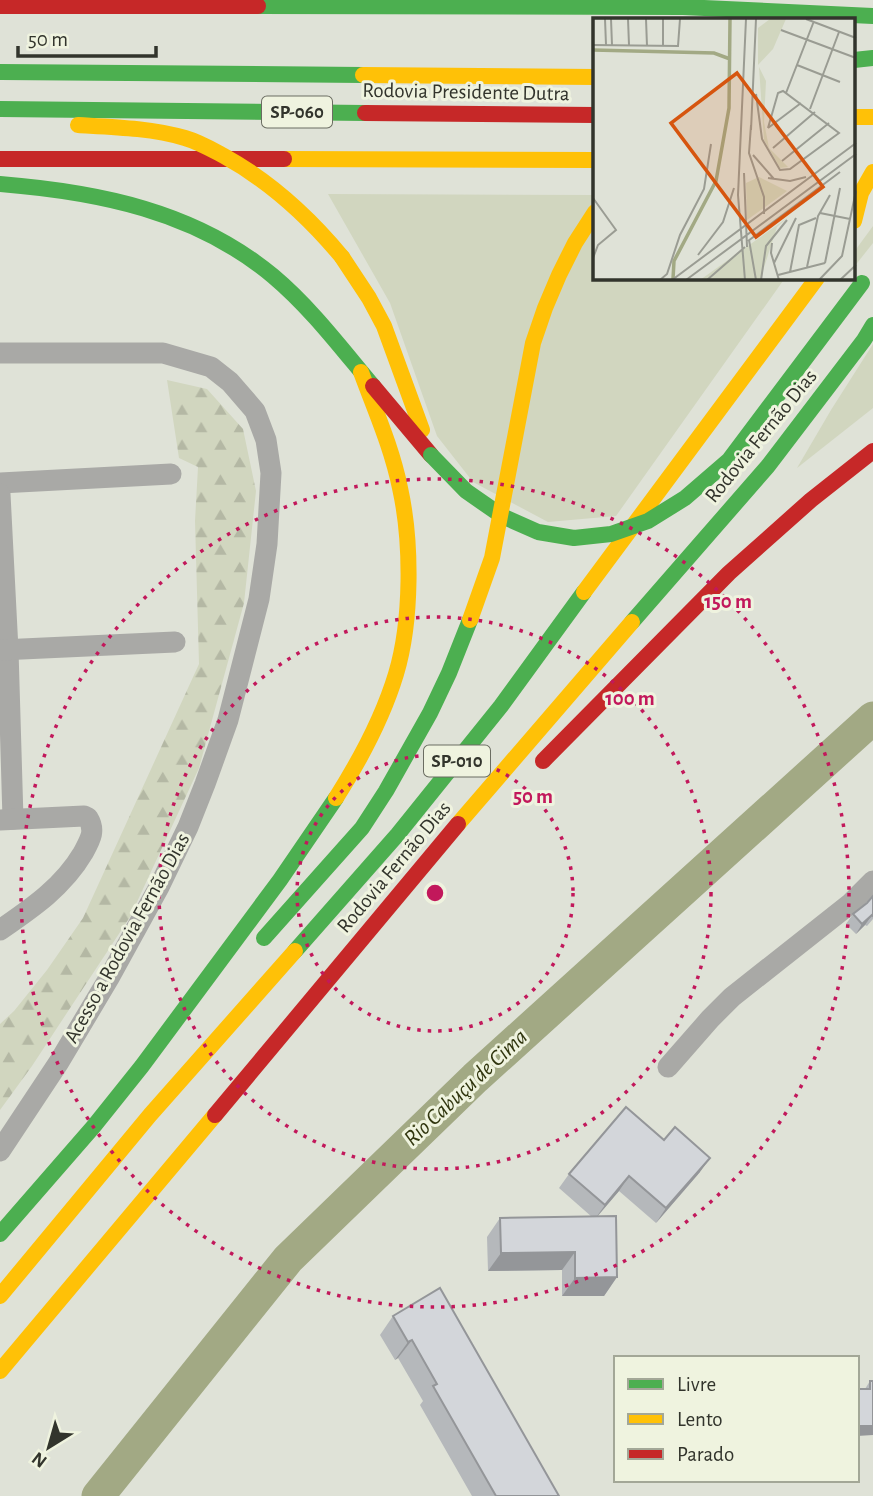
<svg xmlns="http://www.w3.org/2000/svg" width="873" height="1496" viewBox="0 0 873 1496" font-family="'Alegreya Sans',sans-serif">
<style>
.grass{fill:#d1d6bf}
.forest{fill:url(#forest-firs)}
.lines{fill:none;stroke-linecap:round;stroke-linejoin:round}
.river{stroke:#a2a984;stroke-width:33}
.street{stroke:#a9a9a6;stroke-width:21}
.fast{stroke:#4caf50;stroke-width:16}
.slow{stroke:#ffc107;stroke-width:16}
.jam{stroke:#c62828;stroke-width:16}
.fast-bridge{stroke:#4caf50;stroke-width:16}
.slow-bridge{stroke:#ffc107;stroke-width:16}
.wall{fill:#b5b8bb}
.shaded-wall{fill:#949699}
.building{fill:#d3d6da;stroke:#949699;stroke-width:2}
.ring{fill:none;stroke:#c2185b;stroke-width:3.5;stroke-dasharray:3.5 7}
.labels{text-anchor:middle;dominant-baseline:central;stroke-width:6;stroke-linejoin:round;paint-order:stroke}
.shield{fill:#eff3df;stroke:#6b6d62;stroke-width:2}
.shield-label{font-size:19px;font-weight:bold;fill:#32342c}
.street-label{font-size:21px;fill:#32342c;stroke:#eff3df}
.water-label{font-size:23px;font-style:italic;fill:#31360f;stroke:#eff3df}
.inset-river{fill:none;stroke:#a2a984;stroke-width:3.5}
.inset-road{fill:none;stroke:#9a9c93;stroke-width:2}
.view{fill:#d6550f;fill-opacity:0.15;stroke:#d6550f;stroke-width:3.5}
.inset-edge{fill:none;stroke:#32342c;stroke-width:3.5}
.centre{fill:#c2185b;stroke:#eff3df;stroke-width:3.5}
.ring-label{font-size:21px;text-anchor:middle;font-weight:bold;fill:#c2185b;stroke:#eff3df;stroke-width:6;stroke-linejoin:round;paint-order:stroke}
</style>
<defs>
<pattern id="forest-firs" width="22" height="20" patternUnits="userSpaceOnUse" patternTransform="scale(1.75)"><rect width="22" height="20" fill="#d1d6bf"/><path d="M5 1l3.5 6h-7zM16 11l3.5 6h-7z" fill="#b4b8a4"/></pattern>
</defs>
<rect width="100%" height="100%" fill="#dfe2d7"/>
<g class="grass">
<polygon points="328,194 595,195 595,278 785,278 616,516 548,522 473,482 437,436 390,303"/>
<polygon points="873,226 873,243 854,267 854,252"/>
<polygon points="873,344 873,408 797,468 831,410"/>
</g>
<polygon class="forest" points="167,380 207,389 243,429 256,491 244,603 199,768 130,917 32,1066 0,1110 0,1024 14,1011 47,970 83,918 199,664 195,521 198,467 179,458"/>
<g class="lines">
<polyline class="river" points="98,1496 288,1259 475,1078 873,718"/>
<g class="street">
<polyline points="0,353 163,353 211,367 230,382 255,411 266,440 271,473 267,544 259,599 228,720 205,784 188,827 159,887 109,978 59,1062 0,1151"/>
<polyline points="0,483 171,474"/>
<polyline points="0,494 8,650 13,819"/>
<polyline points="0,650 175,642"/>
<path d="M 0,820 L 84,816 L 88,818 C 96,831 90,840 83,853 C 63,887 32,908 0,930"/>
<polyline points="668,1067 710,1019 732,997 851,903 873,881"/>
</g>
<g class="fast">
<polyline points="258,6 683,7 873,16"/>
<polyline points="854,60 873,58"/>
<polyline points="0,72 363,75"/>
<polyline points="0,109 365,113"/>
<path d="M 0,184 C 98,192 195,211 273,276 C 311,308 341,348 373,386"/>
<polyline points="632,622 768,466 864,340 873,325"/>
<polyline points="264,938 362,828 386,791 430,713 449,673 470,620"/>
<polyline points="295,951 398,834 501,706 584,592"/>
<polyline points="0,1234 94,1126 142,1066 280,880 336,798"/>
</g>
<g class="slow">
<polyline points="363,75 595,77"/>
<polyline points="854,117 873,117"/>
<polyline points="284,159 595,160"/>
<polyline points="854,221 861,193 873,172"/>
<polyline points="342,257 369,298 384,326 422,430"/>
<polyline points="584,592 817,278"/>
<path d="M 336,798 C 360,760 383,717 396,674 C 412,621 412,542 400,488 C 392,448 375,410 361,372"/>
<polyline points="458,824 632,622"/>
<polyline points="0,1296 150,1115 295,951"/>
<polyline points="0,1371 215,1115"/>
</g>
<g class="jam">
<polyline points="0,6 258,6"/>
<polyline points="365,113 595,115"/>
<polyline points="0,159 284,159"/>
<polyline points="373,386 431,455"/>
<polyline points="543,761 729,573 811,500 873,451"/>
<polyline points="215,1115 458,824"/>
</g>
<polyline class="fast-bridge" points="431,455 466,491 502,516 538,532 574,538 611,534 648,521 685,498 729,460 862,283"/>
<g class="slow-bridge">
<path d="M 78,125 C 113,127 151,128 185,138 C 199,142 211,149 224,156 C 271,182 308,216 342,257"/>
<polyline points="470,620 492,558 533,343 545,308 559,275 575,243 595,212"/>
</g>
</g>
<g class="wall">
<polygon points="873,896 873,919 867,926 865,925 856,934 846,924 853,914 867,903"/>
<polygon points="700,1172 656,1223 619,1191 597,1217 617,1277 604,1296 562,1296 562,1270 488,1271 487,1237 500,1218 592,1217 559,1188 569,1174"/>
<polygon points="393,1316 559,1496 472,1496 420,1405 423,1401 398,1358 395,1360 380,1335"/>
<polygon points="870,1381 873,1435 865,1389"/>
</g>
<g class="shaded-wall">
<polygon points="872,915 865,925 856,934 862,924"/>
<polygon points="710,1158 700,1172 656,1223 666,1208"/>
<polygon points="629,1176 619,1191 595,1219 605,1205"/>
<polygon points="575,1252 562,1270 488,1271 501,1253"/>
<polygon points="617,1277 604,1296 562,1296 575,1278"/>
<polygon points="412,1340 398,1358 395,1360 408,1342"/>
<polygon points="857,1426 873,1426 873,1435 857,1436"/>
</g>
<g class="building">
<polygon points="873,896 873,916 872,915 862,924 853,914 867,903"/>
<polygon points="626,1107 664,1140 675,1127 710,1158 666,1208 629,1176 605,1205 569,1174"/>
<polygon points="616,1216 617,1277 575,1278 575,1252 501,1253 500,1218"/>
<polygon points="440,1288 559,1496 496,1496 433,1386 437,1384 412,1340 408,1342 393,1316"/>
<polygon points="870,1381 873,1381 873,1426 857,1426 857,1389 870,1389"/>
</g>
<g class="ring">
<circle cx="435" cy="893" r="138"/>
<circle cx="435" cy="893" r="276"/>
<circle cx="435" cy="893" r="414"/>
</g>
<g class="labels">
<g class="shield">
<rect x="262" y="96.5" width="70" height="31" rx="5"/>
<rect x="424" y="745.5" width="66" height="31" rx="5"/>
</g>
<g class="shield-label">
<text x="297" y="112">SP-060</text>
<text x="457" y="761">SP-010</text>
</g>
<g class="street-label">
<text transform="translate(466 92) rotate(1)">Rodovia Presidente Dutra</text>
<text transform="translate(761 436) rotate(-51)">Rodovia Fernão Dias</text>
<text transform="translate(394 867) rotate(-50)">Rodovia Fernão Dias</text>
<text transform="translate(127 938) rotate(-61)">Acesso a Rodovia Fernão Dias</text>
</g>
<g class="water-label">
<text transform="translate(466 1088) rotate(-43)">Rio Cabuçu de Cima</text>
</g>
</g>
<g transform="translate(593 18)">
<rect width="262" height="262" fill="#dfe2d7"/>
<path d="M 166,159 L 194,173 L 154,202 L 153,165 ZM 194,200 L 184,209 L 167,262 L 107,262 Z" fill="#d1d6bf"/>
<path d="M 166,49 L 173,63 L 171,104 L 176,130 L 195,149 L 187,150 L 171,122 Z" fill="#d1d6bf"/>
<path d="M 177,1 L 193,1 L 180,31 L 165,47 L 165,10 Z" fill="#d1d6bf"/>
<path class="inset-river" d="M 0,32 L 121,35 L 137,41M 80,261 L 81,243 L 123,163 L 136,90 L 137,1"/>
<path class="inset-road" d="M 12,1 L 13,27M 18,1 L 19,27M 35,1 L 36,27M 53,1 L 54,28M 70,1 L 70,28M 213,1 L 263,20M 188,12 L 263,40M 0,27 L 85,28 L 87,1M 204,47 L 247,64M 193,75 L 221,3M 163,76 L 169,121 L 187,152 L 197,151 L 246,115 L 190,73 L 185,75 L 175,110M 217,91 L 246,14M 158,107 L 156,135 L 171,179 L 171,196M 182,107 L 210,142M 175,110 L 208,85M 158,112 L 163,1M 180,130 L 222,94M 160,137 L 181,161M 189,143 L 236,105M 151,155 L 154,229M 175,160 L 197,163 L 213,159M 0,180 L 23,212 L 5,227 L 0,240M 227,195 L 257,201M 156,222 L 163,262M 155,223 L 247,154M 179,225 L 178,235 L 186,262M 105,237 L 130,204 L 141,170M 181,245 L 203,200M 232,245 L 247,170M 214,249 L 225,198 L 237,177M 197,254 L 206,207 L 223,200M 185,257 L 232,245M 67,262 L 74,256 L 87,217 L 111,171 L 118,126M 79,262 L 263,125M 93,262 L 263,136M 114,262 L 152,229M 152,262 L 145,177 L 153,1M 168,262 L 173,228 L 194,202M 226,262 L 249,238 L 263,173M 247,262 L 263,247"/>
<path class="view" d="M 144,55 L 230,169 L 163,219 L 78,105 Z"/>
<rect width="262" height="262" class="inset-edge"/>
</g>
<circle cx="435" cy="893" r="10" class="centre"/>
<g class="ring-label">
<text x="728" y="608">150 m</text>
<text x="630" y="705">100 m</text>
<text x="533" y="803">50 m</text>
</g>
<rect x="614" y="1356" width="245" height="126" fill="#eff3df" stroke="#a3a797" stroke-width="2"/>
<rect x="628" y="1379" width="35" height="10" fill="#4caf50" stroke="#a3a797" stroke-width="2"/>
<text x="677" y="1391" font-size="21" fill="#32342c">Livre</text>
<rect x="628" y="1414" width="35" height="10" fill="#ffc107" stroke="#a3a797" stroke-width="2"/>
<text x="677" y="1426" font-size="21" fill="#32342c">Lento</text>
<rect x="628" y="1449" width="35" height="10" fill="#c62828" stroke="#a3a797" stroke-width="2"/>
<text x="677" y="1461" font-size="21" fill="#32342c">Parado</text>
<g transform="translate(49 1447) rotate(217)" stroke="#eff3df" stroke-width="5" paint-order="stroke">
<path d="M0-5L12 26L0 18L-12 26Z" fill="#32342c"/>
<text y="-10" font-size="19" font-weight="bold" text-anchor="middle" fill="#32342c">N</text>
</g>
<path d="M18 46v10h138v-10" fill="none" stroke="#32342c" stroke-width="3.5"/>
<text x="28" y="46" font-size="21" fill="#32342c" stroke="#eff3df" stroke-width="5" paint-order="stroke">50 m</text>
</svg>
